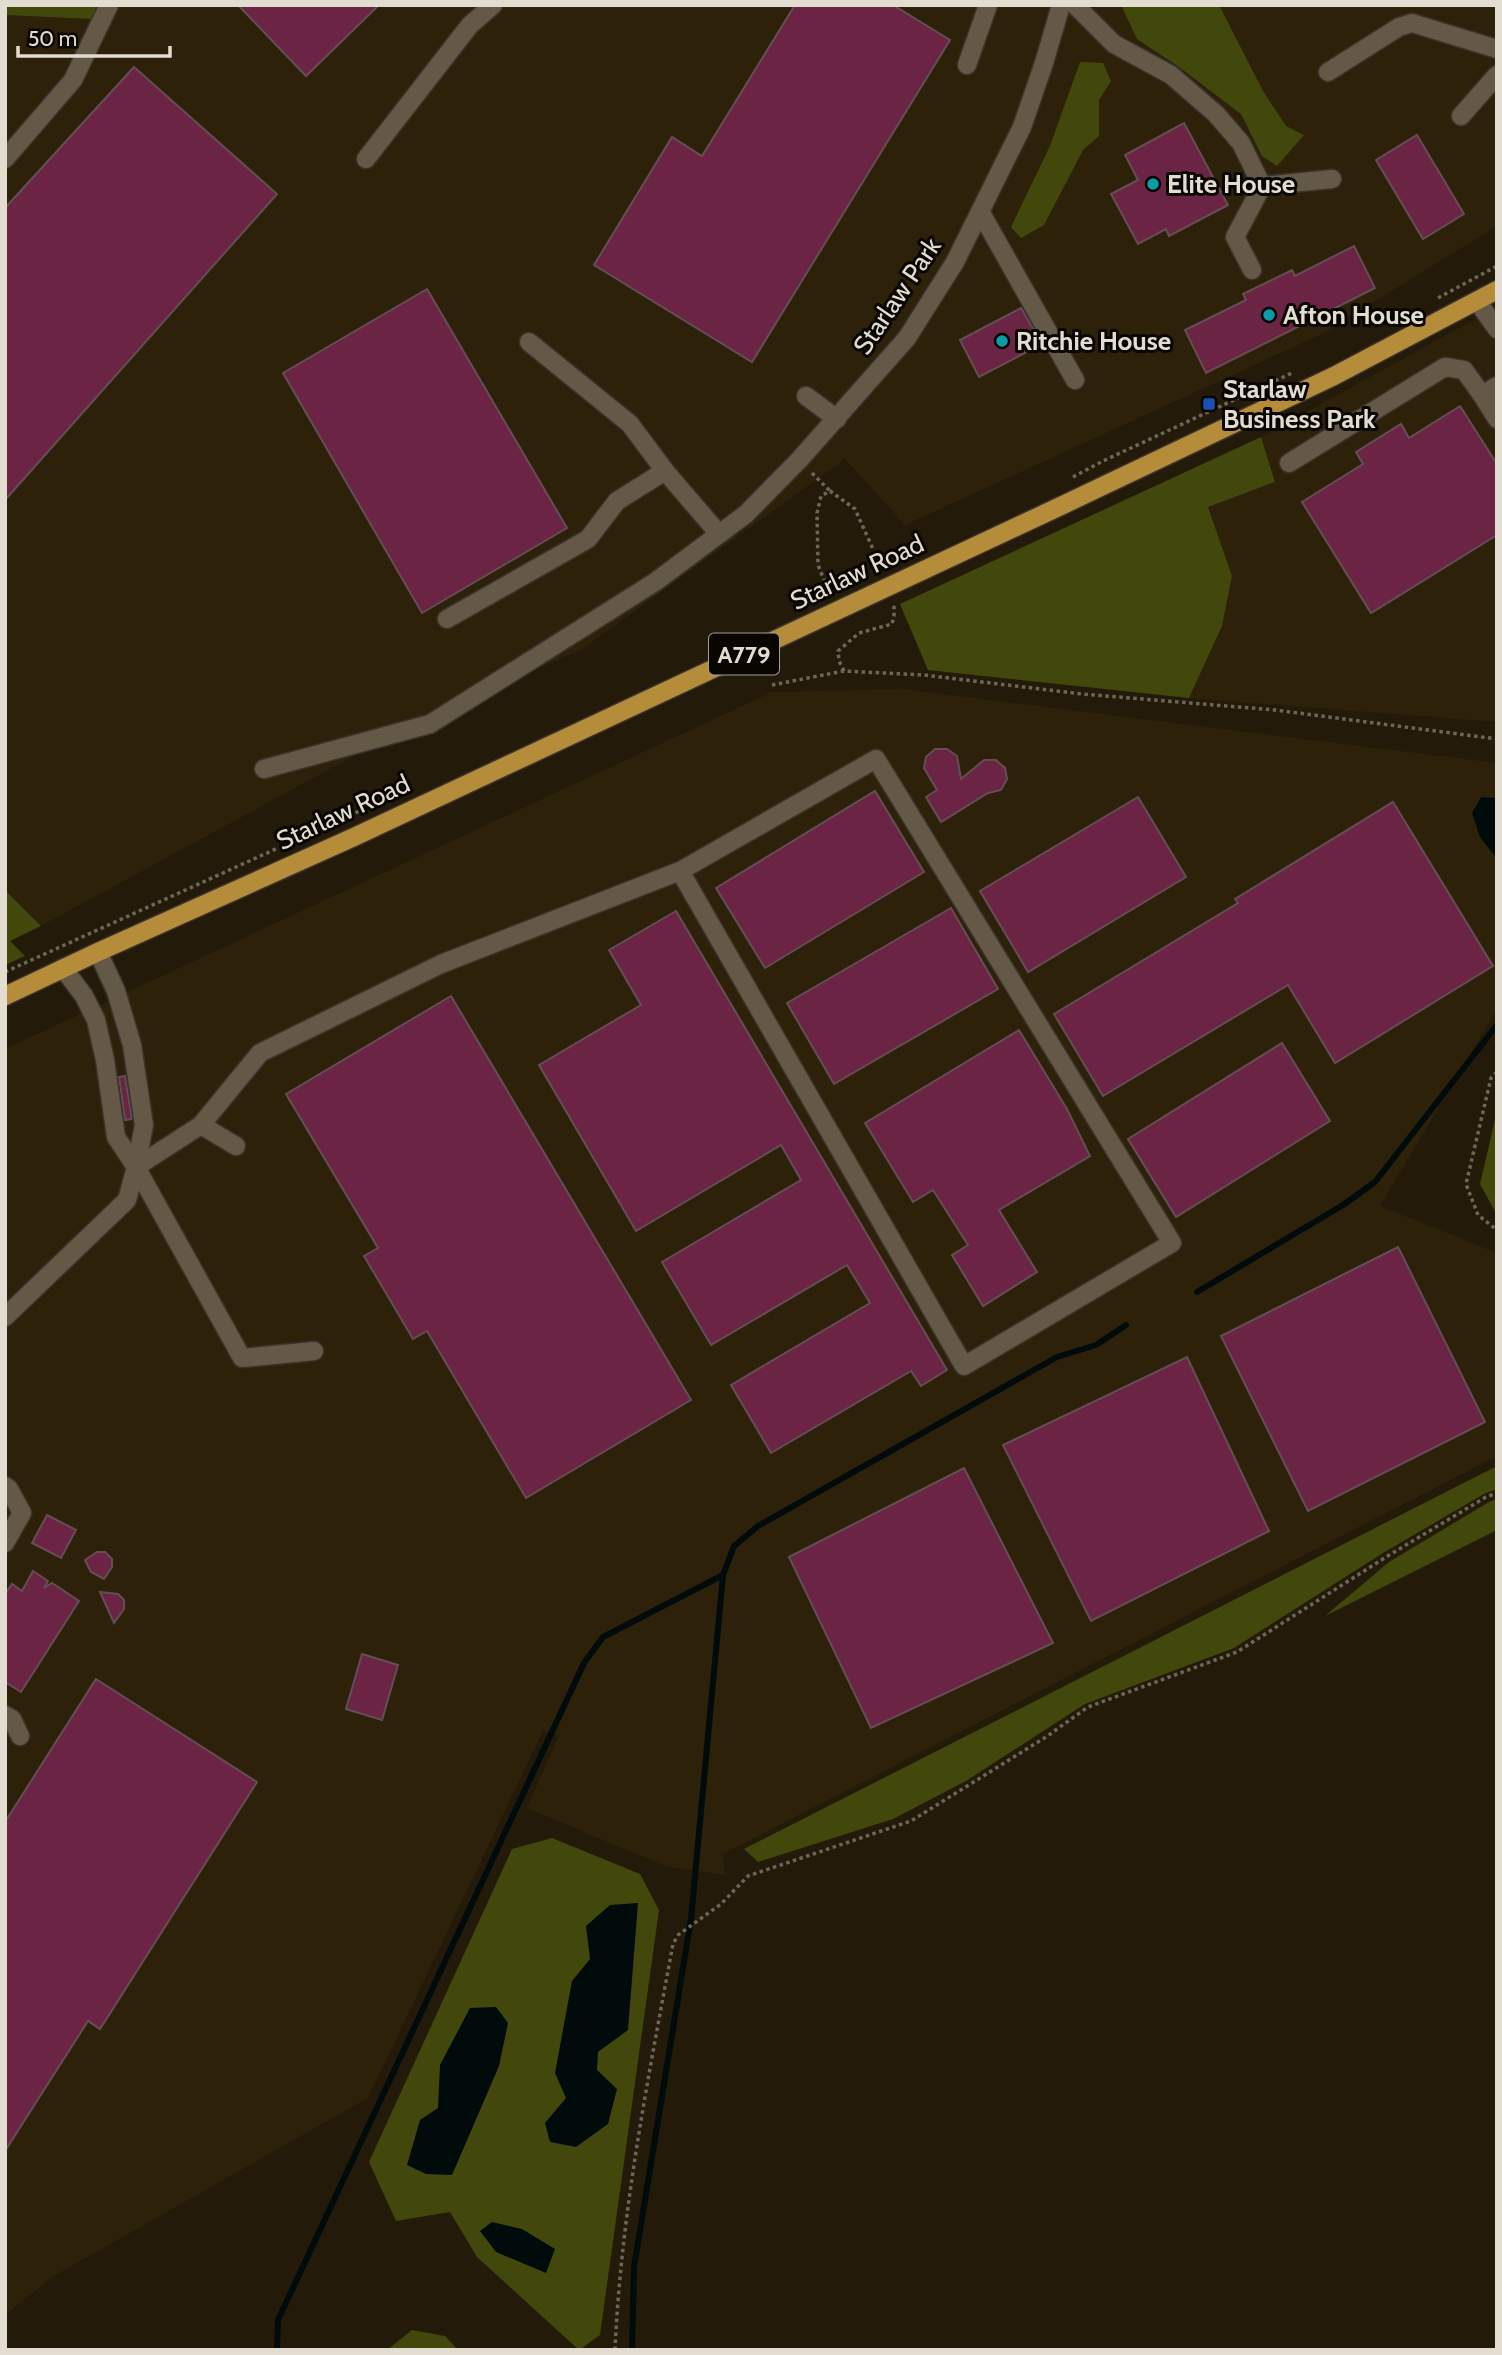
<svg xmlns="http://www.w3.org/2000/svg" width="1502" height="2355" viewBox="0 0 1502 2355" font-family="Cabin,sans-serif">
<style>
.built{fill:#2e210a}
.green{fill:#42480b}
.water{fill:#010b0c}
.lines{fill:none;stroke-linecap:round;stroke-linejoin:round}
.stream{stroke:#010b0c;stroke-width:6}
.building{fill:#6b2443;stroke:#644e56;stroke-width:2}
.minor-casing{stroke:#3b342e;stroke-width:21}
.major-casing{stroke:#3b342e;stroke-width:21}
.path{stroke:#6e6759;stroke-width:3.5;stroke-dasharray:3.5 3.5;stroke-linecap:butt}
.minor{stroke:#645947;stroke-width:18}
.major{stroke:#b58d3a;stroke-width:18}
.culture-dot{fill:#0f9aa8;stroke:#090602;stroke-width:2.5}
.transit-dot{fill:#1a4fb4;stroke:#090602;stroke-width:2.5}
.labels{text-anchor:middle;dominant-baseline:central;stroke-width:6;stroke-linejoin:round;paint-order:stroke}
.shield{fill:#090602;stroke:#a19c93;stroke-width:2}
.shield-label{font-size:24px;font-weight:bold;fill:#e2dcd1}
.poi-label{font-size:26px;font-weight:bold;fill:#e2dcd1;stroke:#090602;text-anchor:start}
.street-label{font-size:26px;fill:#e2dcd1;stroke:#090602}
</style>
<rect width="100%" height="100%" fill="#231a0a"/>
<g class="built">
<polygon points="108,5 1497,5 1497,226 1322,334 905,525 845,459 581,650 422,719 41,926 5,890 5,15 91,19"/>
<polygon points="1497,307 1497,722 1189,698 1222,626 1232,576 1208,507 1275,482 1261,437"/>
<polygon points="902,689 1497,763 1497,1009 1380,1206 1497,1253 1497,1456 723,1854 725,1875 665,1866 527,1808 559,1735 543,1731 368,2098 52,2277 5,2315 5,1049 772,692"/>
</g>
<g class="green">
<polygon points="5,5 97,5 92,19 5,15"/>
<polygon points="1121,5 1219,5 1263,91 1286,126 1304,135 1277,166 1262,156 1241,114 1179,67 1137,39"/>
<polygon points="1080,62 1103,63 1111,81 1099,100 1099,136 1083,150 1044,225 1021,238 1011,227 1050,146"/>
<polygon points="1261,437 1275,482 1208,507 1232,576 1222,626 1189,698 928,670 900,604"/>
<polygon points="5,890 41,926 10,941 25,956 5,965"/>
<polygon points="1497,1111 1497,1215 1480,1184"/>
<polygon points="1497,1466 1497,1489 1484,1494 1383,1553 1234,1648 1085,1704 966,1781 893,1819 758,1862 744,1849"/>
<polygon points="1497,1499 1497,1530 1325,1616 1389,1562 1489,1502"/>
<polygon points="552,1838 640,1874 659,1910 600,2335 579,2350 477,2257 450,2212 396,2221 369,2162 512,1849"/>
<polygon points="412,2330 445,2336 458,2350 387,2350"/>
</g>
<g class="water">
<polygon points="1481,797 1497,798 1497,859 1480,837 1472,813"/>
<polygon points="638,1903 628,2030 598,2052 597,2070 617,2089 608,2124 576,2147 550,2142 545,2123 566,2098 555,2073 572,1981 590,1959 586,1926 610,1905"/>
<polygon points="496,2007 508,2023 499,2066 452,2175 426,2174 407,2165 420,2120 438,2108 440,2065 470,2008"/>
<polygon points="492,2222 522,2229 555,2249 546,2273 496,2252 480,2231"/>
</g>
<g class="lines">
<g class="stream">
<polyline points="1197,1292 1343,1205 1375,1182 1497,1025"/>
<polyline points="277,2350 278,2320 584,1663 603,1637 723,1575 734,1546 758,1526 1057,1357 1096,1345 1126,1325"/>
<polyline points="632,2350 634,2267 691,1919 723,1575"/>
</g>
</g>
<g class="building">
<polygon points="238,5 379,5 306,76"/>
<polygon points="795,5 893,5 950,40 752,362 594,265 672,137 702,156"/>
<polygon points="134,67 277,194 5,500 5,208"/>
<polygon points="1184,123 1228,205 1169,236 1166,229 1138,244 1111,194 1138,180 1125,155"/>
<polygon points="1417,135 1464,214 1423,239 1376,160"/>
<polygon points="1354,246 1375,288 1206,373 1185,330 1246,300 1243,294 1292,270 1295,276"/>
<polygon points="427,289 567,528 422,613 283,373"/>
<polygon points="1021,308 1042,344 979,377 960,340"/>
<polygon points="1460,406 1497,464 1497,535 1371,613 1302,502 1363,464 1356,452 1401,424 1409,438"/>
<polygon points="935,749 947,749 957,756 961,779 984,760 996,760 1005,768 1007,779 1001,790 988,793 941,822 926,797 937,790 924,768 926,757"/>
<polygon points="875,791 924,872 765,968 716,888"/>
<polygon points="1138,797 1186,877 1028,972 980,891"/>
<polygon points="1393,802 1493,966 1335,1063 1288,985 1103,1096 1054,1014 1238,903 1235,899"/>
<polygon points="951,908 998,989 834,1084 787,1003"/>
<polygon points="676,911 947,1370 921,1386 911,1371 771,1453 731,1385 870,1303 847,1265 711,1345 662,1262 801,1180 781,1145 636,1231 539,1065 641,1005 609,950"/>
<polygon points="451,996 691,1400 526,1498 427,1331 413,1339 364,1256 378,1248 286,1094"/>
<polygon points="1019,1030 1067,1109 1090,1156 999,1210 1037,1272 983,1306 952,1255 968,1245 933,1190 913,1202 865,1123"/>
<polygon points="1282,1043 1330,1121 1176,1217 1128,1139"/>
<polygon points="125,1076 132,1119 125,1120 119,1077"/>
<polygon points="1398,1247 1485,1422 1308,1511 1221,1336"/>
<polygon points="1187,1357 1269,1531 1091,1621 1003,1445"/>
<polygon points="964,1468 1053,1643 871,1728 789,1557"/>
<polygon points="47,1515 76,1530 61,1558 32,1543"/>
<polygon points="97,1552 105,1552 112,1559 112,1567 104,1579 91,1572 85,1560"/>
<polygon points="33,1571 48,1581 44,1588 52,1583 79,1601 21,1692 5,1682 5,1594 12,1584 22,1591"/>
<polygon points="100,1592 118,1594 124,1600 124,1609 114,1623"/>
<polygon points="362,1654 398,1665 382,1720 346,1709"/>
<polygon points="96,1679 257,1782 100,2029 88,2021 5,2151 5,1822"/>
</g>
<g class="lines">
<defs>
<g id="minor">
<polyline points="1075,5 1114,44 1171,75 1216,114 1241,143 1262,186 1235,237 1252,270"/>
<polyline points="967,65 988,5"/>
<polyline points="1328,72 1399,27 1412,23 1497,49"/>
<polyline points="1461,116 1497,75"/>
<polyline points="5,159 73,80 109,5"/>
<polyline points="366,159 470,25 493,5"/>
<polyline points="1262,186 1332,179"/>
<polyline points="981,213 1075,380"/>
<polyline points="1477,301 1497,329"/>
<polyline points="529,342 630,424 665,471"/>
<polyline points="1482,395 1497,419"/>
<polyline points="806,396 837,419"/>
<polyline points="1289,463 1445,367 1464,370 1482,395 1497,386"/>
<polyline points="447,619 588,539 617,501 665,471 719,534"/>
<polyline points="264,769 430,724 655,582 746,514 800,459 907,338 955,262 1022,127 1044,63 1061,5"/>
<polyline points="63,968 84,996 96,1020 105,1060 116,1137 136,1167 144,1125 132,1045 116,991 98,952"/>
<polyline points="201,1125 236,1146"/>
<polyline points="136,1167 242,1358 314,1351"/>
<polyline points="5,1317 127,1200 136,1167 201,1125 260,1053 441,964 680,871 876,759 1172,1243 964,1366 680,871"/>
<polyline points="5,1486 9,1489 22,1513 5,1543"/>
<polyline points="5,1715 12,1719 20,1736"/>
</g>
<polyline id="major" points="5,996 98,952 354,837 1065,504 1334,376 1497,290"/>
</defs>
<use href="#minor" class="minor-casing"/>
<use href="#major" class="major-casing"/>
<g class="path">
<polyline points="1438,298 1497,266"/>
<polyline points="812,473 830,491"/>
<polyline points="1073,477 1103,461 1294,372"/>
<polyline points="832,591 829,592 818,565 817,513 821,496 830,491 855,509 873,549"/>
<polyline points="844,671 839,661 838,651 859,633 892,624 894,616 894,604"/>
<polyline points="772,685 844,671 924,675 1082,694 1275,710 1497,739"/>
<polyline points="5,972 399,793"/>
<polyline points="1497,1072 1491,1078 1466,1184 1478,1215 1497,1230"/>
<path d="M 615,2350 C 621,2213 648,2079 673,1944 L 678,1935 L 721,1904 L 748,1876 L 911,1821 L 1046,1737 L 1088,1707 L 1237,1652 L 1386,1557 L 1486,1497 L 1497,1493"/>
</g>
<use href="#minor" class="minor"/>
<use href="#major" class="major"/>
</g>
<g class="culture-dot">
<circle cx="1153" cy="184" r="7"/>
<circle cx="1269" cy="315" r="7"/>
<circle cx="1002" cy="341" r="7"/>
</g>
<rect class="transit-dot" x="1202" y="397" width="14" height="14" rx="3.5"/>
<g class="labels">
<rect class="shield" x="709" y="633.5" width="70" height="41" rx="5"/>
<g class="shield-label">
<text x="744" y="654">A779</text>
</g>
<g class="poi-label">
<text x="1167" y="184">Elite House</text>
<text x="1283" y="315">Afton House</text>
<text x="1016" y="341">Ritchie House</text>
<text x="1223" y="389">Starlaw<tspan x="1223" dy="30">Business Park</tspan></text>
</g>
<g class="street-label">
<text transform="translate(897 296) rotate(-56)">Starlaw Park</text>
<text transform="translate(857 572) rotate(-25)">Starlaw Road</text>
<text transform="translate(343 812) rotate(-25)">Starlaw Road</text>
</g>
</g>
<rect width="1502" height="2355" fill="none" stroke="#e2dcd1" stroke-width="14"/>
<path d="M18 46v10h152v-10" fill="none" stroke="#e2dcd1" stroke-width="3.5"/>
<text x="28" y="46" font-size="21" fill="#e2dcd1" stroke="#090602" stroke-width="5" paint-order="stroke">50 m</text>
</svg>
